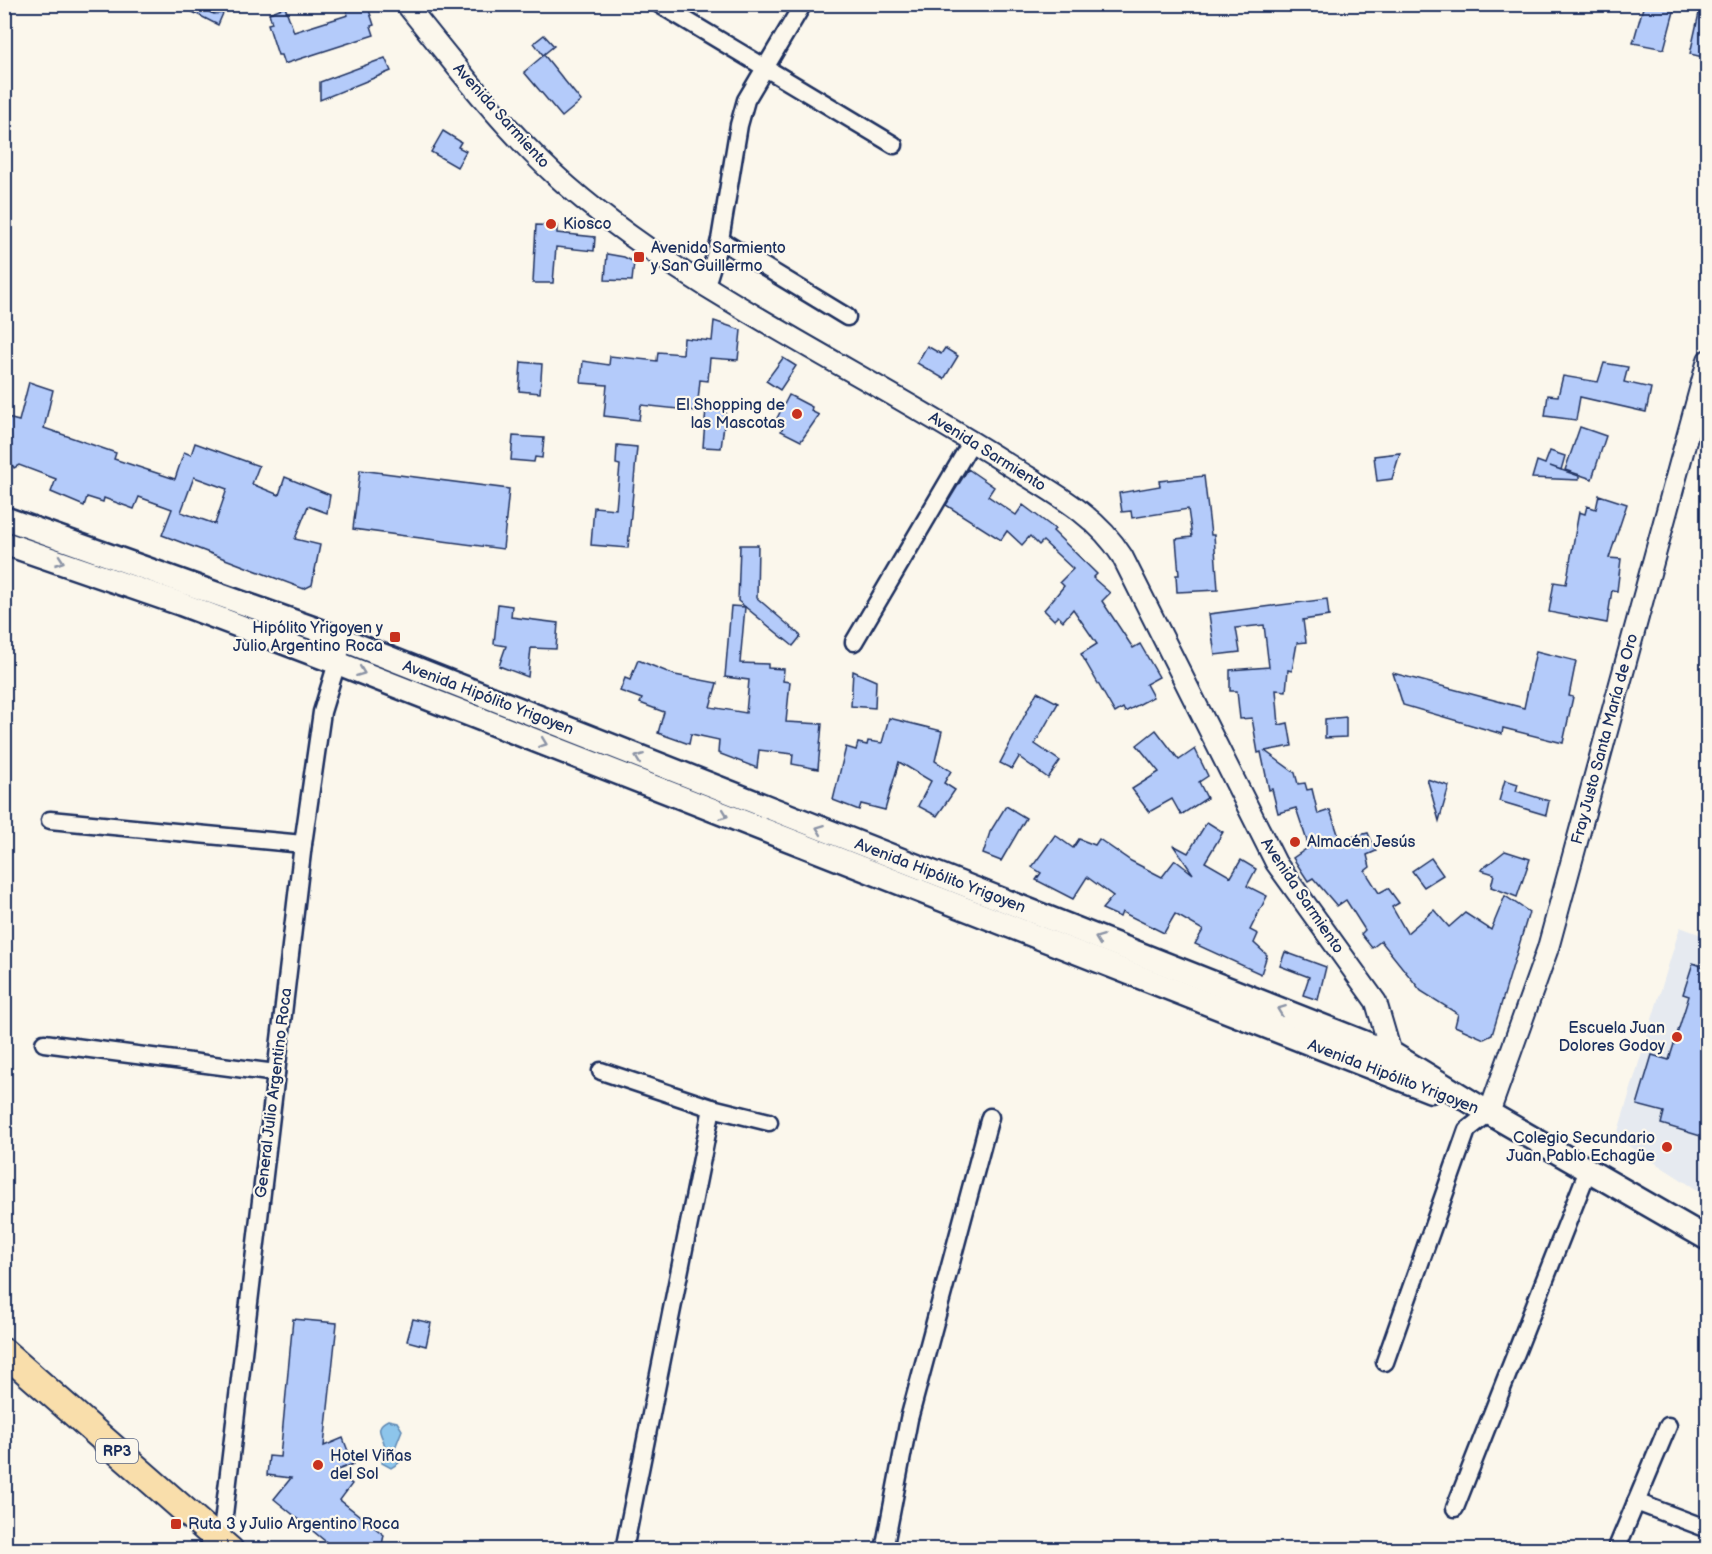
<svg xmlns="http://www.w3.org/2000/svg" width="1712" height="1554" viewBox="0 0 1712 1554" font-family="'Balsamiq Sans',sans-serif">
<style>
.built{fill:#e6eaf0}
.water{fill:#8dc5eb;stroke:#5f89b3;stroke-width:1.5}
.building{fill:#b4cbfa;stroke:#1b2f5e;stroke-width:1.5;fill-rule:evenodd}
.lines{fill:none;stroke-linecap:round;stroke-linejoin:round}
.minor-casing{stroke:#1b2f5e;stroke-width:21}
.tertiary-casing{stroke:#1b2f5e;stroke-width:24}
.secondary-casing{stroke:#1b2f5e;stroke-width:27}
.primary-casing{stroke:#1b2f5e;stroke-width:30}
.minor{stroke:#fbf7ec;stroke-width:16}
.tertiary{stroke:#fbf7ec;stroke-width:20}
.secondary{stroke:#fbf7ec;stroke-width:22}
.primary{stroke:#f9deab;stroke-width:26}
.oneway{stroke:#8b93a5}
.poi-dot{fill:#c8321e;stroke:#fbf7ec;stroke-width:2}
.labels{text-anchor:middle;dominant-baseline:central;stroke-width:4.5;stroke-linejoin:round;paint-order:stroke}
.shield{fill:#fbf7ec;stroke:#5e6b89;stroke-width:1.5}
.shield-label{font-size:15px;font-weight:bold;fill:#1b2f5e}
.street-label{font-size:16px;fill:#1b2f5e;stroke:#fbf7ec}
.poi-label{font-size:16px;fill:#1b2f5e;stroke:#fbf7ec;text-anchor:start}
</style>
<rect width="100%" height="100%" fill="#fbf7ec"/>
<filter id="ink" filterUnits="userSpaceOnUse"><feTurbulence type="fractalNoise" baseFrequency=".0167" numOctaves="2"/><feDisplacementMap in="SourceGraphic" scale="12" xChannelSelector="R" yChannelSelector="G"/><feConvolveMatrix kernelMatrix="1 2 1 2 8 2 1 2 1" color-interpolation-filters="sRGB"/></filter>
<g filter="url(#ink)">
<polygon class="built" points="1680,927 1707,937 1707,1196 1616,1138"/>
<path class="water" d="M 388,1420 L 397,1422 L 402,1430 L 395,1448 L 399,1463 L 391,1468 L 382,1463 C 382,1457 385,1454 385,1449 C 385,1436 371,1428 388,1420 Z"/>
<g class="building">
<polygon points="177,4 205,4 206,10 214,14 224,11 218,25"/>
<polygon points="344,4 367,4 374,25 371,26 374,35 284,64 281,55 278,55 268,24 272,23 269,13 285,7 294,32 348,15"/>
<polygon points="1644,4 1676,4 1664,49 1633,43"/>
<polygon points="1701,4 1707,4 1707,58 1690,54"/>
<polygon points="544,35 554,46 543,55 534,43"/>
<polygon points="544,55 581,101 562,117 524,72"/>
<polygon points="385,58 391,71 320,100 320,82"/>
<polygon points="443,131 461,142 458,147 466,151 457,167 431,152"/>
<polygon points="536,225 557,226 557,233 595,237 594,251 556,247 553,283 533,283"/>
<polygon points="607,254 624,257 634,262 632,281 605,280"/>
<polygon points="714,321 741,330 738,360 710,358 708,381 700,380 697,411 641,405 639,420 604,416 607,385 581,383 583,361 609,365 610,356 657,361 658,352 683,354 684,338 712,341"/>
<polygon points="927,346 941,354 945,348 958,356 944,379 917,363"/>
<polygon points="783,358 796,366 780,390 766,381"/>
<polygon points="521,362 542,364 540,393 519,391"/>
<polygon points="1604,363 1628,367 1624,382 1651,388 1646,412 1580,397 1576,420 1545,416 1548,395 1558,396 1563,376 1598,382"/>
<path d="M 29,382 L 53,390 L 44,428 L 116,453 L 114,459 L 175,479 L 184,452 L 191,455 L 195,443 L 259,466 L 252,484 L 279,495 L 285,477 L 330,495 L 327,513 L 308,506 L 295,539 L 320,545 L 312,585 L 304,589 L 162,535 L 172,509 L 139,497 L 134,509 L 104,498 L 103,502 L 87,497 L 84,506 L 51,492 L 56,479 L 19,465 L 14,468 L 4,452 L 4,417 L 19,421 ZM 194,477 L 227,489 L 215,524 L 181,512 Z"/>
<polygon points="789,395 812,407 811,411 819,415 801,441 781,431 783,427 775,422"/>
<polygon points="706,408 726,410 721,448 703,447"/>
<polygon points="1580,427 1606,436 1592,479 1565,470"/>
<polygon points="513,436 544,438 542,458 535,457 534,462 511,460"/>
<polygon points="617,445 637,447 628,548 591,545 594,507 616,509 620,465 616,464"/>
<polygon points="1550,451 1565,456 1561,470 1550,466 1579,476 1579,480 1532,478 1537,461 1545,464"/>
<polygon points="1400,453 1392,479 1377,481 1374,456"/>
<polygon points="968,469 994,487 988,496 1016,515 1023,505 1055,529 1053,531 1097,574 1093,578 1110,593 1102,601 1133,648 1140,644 1159,677 1146,684 1153,697 1125,712 1123,708 1115,713 1081,654 1097,644 1073,609 1063,621 1058,616 1054,620 1044,610 1064,586 1060,582 1073,569 1043,541 1039,545 1030,536 1022,545 1007,531 1001,540 946,505"/>
<polygon points="360,470 509,489 503,549 353,529"/>
<polygon points="1204,476 1211,535 1214,535 1218,590 1177,592 1176,575 1179,575 1176,539 1192,537 1188,509 1132,518 1131,511 1122,512 1119,493 1160,486 1159,481"/>
<polygon points="1599,495 1627,504 1609,558 1621,559 1617,591 1612,590 1607,623 1549,612 1554,582 1566,584 1579,512 1585,514 1587,506 1596,509"/>
<polygon points="740,545 758,545 757,598 801,636 793,646 738,601"/>
<polygon points="1327,599 1329,616 1303,620 1306,642 1297,643 1292,671 1288,670 1286,691 1276,690 1279,725 1288,723 1292,746 1265,751 1295,773 1298,784 1305,783 1307,790 1312,789 1318,814 1330,810 1340,840 1368,833 1376,851 1367,855 1370,867 1365,871 1379,893 1388,888 1399,903 1392,907 1407,933 1434,910 1449,927 1465,913 1491,930 1505,896 1529,912 1492,1035 1484,1039 1455,1026 1458,1014 1421,991 1381,941 1372,948 1361,934 1365,930 1346,900 1337,906 1313,878 1308,881 1293,858 1309,847 1296,808 1278,813 1272,789 1269,790 1261,752 1258,753 1252,718 1240,719 1237,691 1230,691 1230,670 1269,667 1264,625 1236,628 1240,652 1215,655 1209,614"/>
<polygon points="498,604 512,606 511,617 558,623 556,649 531,648 528,677 499,666 506,646 494,644"/>
<polygon points="731,606 745,607 740,663 768,664 768,668 784,669 783,681 790,682 786,722 822,724 818,769 792,764 793,754 759,750 757,768 718,753 719,740 691,734 689,744 658,733 664,712 640,703 642,699 620,691 625,678 630,680 638,660 675,675 717,683 710,707 746,713 749,680 725,677"/>
<polygon points="1536,651 1576,661 1569,696 1573,697 1563,743 1503,728 1502,734 1403,705 1393,673 1524,708"/>
<polygon points="853,671 876,681 875,708 851,706"/>
<polygon points="1037,692 1058,703 1035,744 1060,761 1048,778 1019,757 1012,769 1000,763"/>
<polygon points="1346,717 1346,737 1325,738 1325,719"/>
<polygon points="889,718 942,731 935,761 951,771 944,783 955,790 937,816 918,806 931,781 899,762 885,810 861,804 859,810 833,800 846,747 856,750 858,743 867,745 868,741 882,743"/>
<polygon points="1156,730 1179,760 1195,749 1208,776 1199,782 1207,798 1181,815 1172,799 1149,812 1132,789 1159,772 1137,745"/>
<polygon points="1427,779 1449,786 1439,821 1431,792"/>
<polygon points="1505,780 1518,784 1516,791 1549,801 1546,815 1499,801"/>
<polygon points="1006,806 1026,818 1001,861 983,854 990,832"/>
<polygon points="1207,822 1223,832 1205,862 1231,877 1241,860 1256,869 1247,886 1267,896 1250,930 1258,934 1254,943 1267,955 1261,974 1195,944 1203,930 1175,914 1164,933 1122,912 1120,917 1102,909 1113,896 1087,877 1073,899 1036,880 1041,873 1032,867 1055,835 1073,848 1079,839 1095,845 1099,839 1131,861 1162,877 1175,860 1193,874 1173,845 1188,853"/>
<polygon points="1505,851 1530,859 1517,897 1491,887 1494,874 1481,870"/>
<polygon points="1431,858 1443,875 1424,887 1412,871"/>
<polygon points="1285,952 1326,967 1318,1000 1303,995 1309,977 1280,966"/>
<polygon points="1693,963 1707,968 1707,1138 1661,1124 1664,1112 1637,1105 1652,1055 1669,1060 1689,996 1683,994"/>
<polygon points="293,1319 337,1323 324,1446 343,1438 353,1464 335,1471 352,1484 340,1500 384,1535 381,1550 336,1550 274,1499 291,1478 267,1475 269,1456 280,1457"/>
<polygon points="413,1319 431,1323 426,1346 407,1341"/>
</g>
<g class="lines">
<defs>
<g id="minor">
<polyline points="215,4 217,4"/>
<polyline points="659,4 894,145"/>
<polyline points="720,240 847,317"/>
<polyline points="706,285 720,240 739,125 746,100 803,4"/>
<polyline points="854,642 972,441"/>
<polyline points="50,820 303,844"/>
<polyline points="44,1043 276,1073"/>
<polyline points="601,1071 712,1108 769,1122"/>
<polyline points="1385,1362 1467,1130 1489,1113"/>
<polyline points="1636,1502 1708,1529"/>
<polyline points="1455,1508 1588,1170"/>
<polyline points="220,1549 303,844 322,712 340,653"/>
<polyline points="624,1550 712,1108"/>
<polyline points="884,1550 909,1419 990,1117"/>
<polyline points="1616,1550 1668,1426"/>
</g>
<g id="tertiary">
<path d="M 406,4 C 453,62 499,123 554,174 C 607,223 670,265 732,302 C 824,358 919,407 1009,465 C 1050,491 1096,514 1122,556 L 1276,863 L 1376,1002 L 1391,1053 L 1390,1065"/>
<polyline points="1489,1113 1548,948 1708,360"/>
</g>
<g id="secondary">
<polyline points="4,518 321,631 1391,1053 1489,1113 1708,1239"/>
<polyline points="4,543 181,604 335,662 1431,1091"/>
</g>
<polyline id="primary" points="4,1352 230,1550"/>
</defs>
<use href="#minor" class="minor-casing"/>
<use href="#tertiary" class="tertiary-casing"/>
<use href="#secondary" class="secondary-casing"/>
<use href="#primary" class="primary-casing"/>
<use href="#minor" class="minor"/>
<use href="#tertiary" class="tertiary"/>
<use href="#secondary" class="secondary"/>
<use href="#primary" class="primary"/>
</g>
<defs><path id="oneway-chevron" d="M-2-3.5L2.5 0L-2 3.5" fill="none" stroke-width="1.6" stroke-linecap="round" stroke-linejoin="round" transform="scale(1.5)"/></defs>
<g class="oneway">
<use href="#oneway-chevron" transform="translate(60 561) rotate(19)"/>
<use href="#oneway-chevron" transform="translate(361 672) rotate(21)"/>
<use href="#oneway-chevron" transform="translate(543 743) rotate(21)"/>
<use href="#oneway-chevron" transform="translate(639 758) rotate(-159)"/>
<use href="#oneway-chevron" transform="translate(724 815) rotate(21)"/>
<use href="#oneway-chevron" transform="translate(820 829) rotate(-159)"/>
<use href="#oneway-chevron" transform="translate(1099 939) rotate(-159)"/>
<use href="#oneway-chevron" transform="translate(1281 1010) rotate(-159)"/>
</g>
</g>
<g class="poi-dot">
<circle cx="551" cy="224" r="6"/>
<rect x="633" y="251" width="12" height="12" rx="3"/>
<circle cx="797" cy="414" r="6"/>
<rect x="389" y="631" width="12" height="12" rx="3"/>
<circle cx="1295" cy="842" r="6"/>
<circle cx="1677" cy="1037" r="6"/>
<circle cx="1667" cy="1147" r="6"/>
<circle cx="318" cy="1465" r="6"/>
<rect x="170" y="1518" width="12" height="12" rx="3"/>
</g>
<g class="labels">
<rect class="shield" x="96" y="1439" width="42" height="24" rx="4.5"/>
<g class="shield-label">
<text x="117" y="1451">RP3</text>
</g>
<g class="street-label">
<text transform="translate(501 116) rotate(48)">Avenida Sarmiento</text>
<text transform="translate(987 452) rotate(32)">Avenida Sarmiento</text>
<text transform="translate(488 698) rotate(21)">Avenida Hipólito Yrigoyen</text>
<text transform="translate(1605 739) rotate(-75)">Fray Justo Santa María de Oro</text>
<text transform="translate(940 876) rotate(21)">Avenida Hipólito Yrigoyen</text>
<text transform="translate(1302 896) rotate(56)">Avenida Sarmiento</text>
<text transform="translate(1393 1077) rotate(21)">Avenida Hipólito Yrigoyen</text>
<text transform="translate(274 1093) rotate(-83)">General Julio Argentino Roca</text>
</g>
<g class="poi-label">
<text x="563" y="224">Kiosco</text>
<text x="651" y="248">Avenida Sarmiento<tspan x="651" dy="18">y San Guillermo</tspan></text>
<text x="785" y="405" text-anchor="end">El Shopping de<tspan x="785" dy="18">las Mascotas</tspan></text>
<text x="383" y="628" text-anchor="end">Hipólito Yrigoyen y<tspan x="383" dy="18">Julio Argentino Roca</tspan></text>
<text x="1307" y="842">Almacén Jesús</text>
<text x="1665" y="1028" text-anchor="end">Escuela Juan<tspan x="1665" dy="18">Dolores Godoy</tspan></text>
<text x="1655" y="1138" text-anchor="end">Colegio Secundario<tspan x="1655" dy="18">Juan Pablo Echagüe</tspan></text>
<text x="330" y="1456">Hotel Viñas<tspan x="330" dy="18">del Sol</tspan></text>
<text x="188" y="1524">Ruta 3 y Julio Argentino Roca</text>
</g>
</g>
<rect width="1712" height="1554" fill="none" stroke="#fbf7ec" stroke-width="24"/>
<rect x="12" y="12" width="1688" height="1530" fill="none" stroke="#1b2f5e" stroke-width="2" filter="url(#ink)"/>
</svg>
